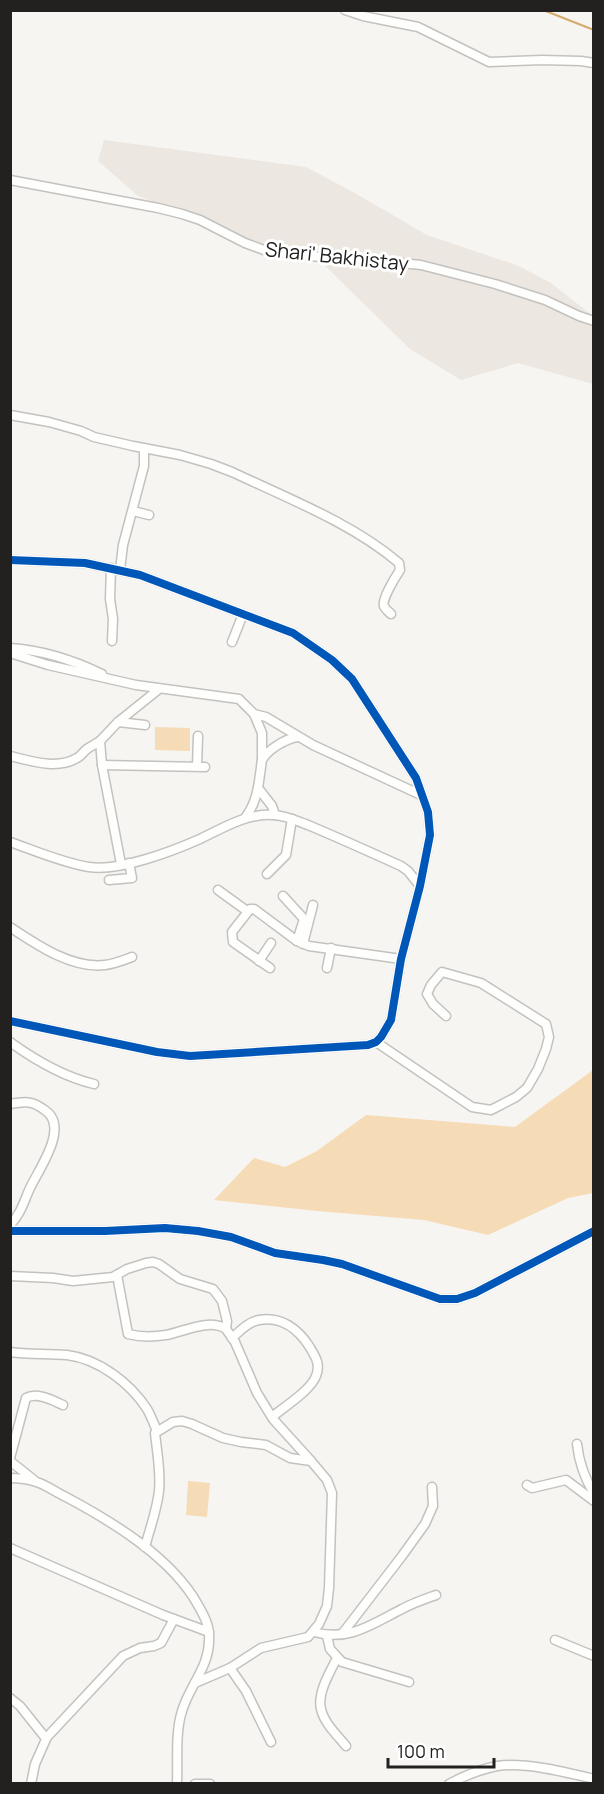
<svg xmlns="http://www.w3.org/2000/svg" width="604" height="1794" viewBox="0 0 604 1794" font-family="Manrope,sans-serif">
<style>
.built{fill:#ece7e0}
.green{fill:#f5dbb6}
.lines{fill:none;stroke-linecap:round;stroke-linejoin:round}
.stream{stroke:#d3ab6c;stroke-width:2}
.street-casing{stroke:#c3c2bf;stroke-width:11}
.street{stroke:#fefefd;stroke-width:8}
.cycleway-casing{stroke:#fff;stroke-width:11}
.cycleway{stroke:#0057b8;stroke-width:8}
.labels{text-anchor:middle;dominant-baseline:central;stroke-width:6;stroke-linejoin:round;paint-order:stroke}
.street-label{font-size:20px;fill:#222120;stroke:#fff}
</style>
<rect width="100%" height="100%" fill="#f7f5f2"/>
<polygon class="built" points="104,140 306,167 353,192 427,235 519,266 551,283 593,316 593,384 518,363 461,380 410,349 313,254 261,247 211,224 138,196 98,161"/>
<g class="green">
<polygon points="155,727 190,728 190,751 155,750"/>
<polygon points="593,1070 593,1193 568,1198 488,1235 424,1220 317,1211 214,1200 254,1158 285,1167 317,1151 366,1115 515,1127"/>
<polygon points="188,1481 210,1483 207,1517 186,1515"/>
</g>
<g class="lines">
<polyline class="stream" points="543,10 594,30"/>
<defs>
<g id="street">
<polyline points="345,10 363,16 418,27 489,62 542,60 581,61 594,63"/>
<polyline points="10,180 158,208 182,214 200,220 245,243 264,250 306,256 360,259 421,265 495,284 545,300 579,316 594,321"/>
<path d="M 10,415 L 49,422 L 81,431 L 94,437 L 133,446 L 180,455 L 211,464 L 232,472 C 287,498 352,523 399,563 L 400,570 C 396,576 381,600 384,606 C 385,609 388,611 391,614"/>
<polyline points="133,511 149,515"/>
<polyline points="10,560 85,563 140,575 293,633 332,660 352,679 416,778 428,812 430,835 420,886 401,959 391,1020 381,1037 376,1042 368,1045 190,1056 157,1052 10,1021"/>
<polyline points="111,568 110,599 113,619 112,641"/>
<polyline points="120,570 123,545 144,466 144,448"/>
<polyline points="232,642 243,614"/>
<path d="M 10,648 C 41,650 75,661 102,674"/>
<polyline points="10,653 48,665 136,685 239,699 254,714 266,717 313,745 421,795"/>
<polyline points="254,714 262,733 262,759"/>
<polyline points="118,722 145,725"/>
<path d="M 10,756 C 31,761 57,770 77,758 C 81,756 83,752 87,749 C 91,746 96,744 100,741"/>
<polyline points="102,765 205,767"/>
<polyline points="197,766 198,736"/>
<polyline points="258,788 272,806 275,815"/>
<path d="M 245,818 C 255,805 258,791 260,774 C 261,770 261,764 262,760 C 268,749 286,739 297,737"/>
<path d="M 10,842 C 36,851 63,863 89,867 C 118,872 173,851 200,839 C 223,828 247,813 273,815 C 285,815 297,821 308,825 C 339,838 370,852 401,866 L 408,871 L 420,886"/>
<polyline points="121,864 102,765 100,741 118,722 159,689"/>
<polyline points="267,874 286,855 292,819"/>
<polyline points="109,880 132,878 129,863"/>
<polyline points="218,890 247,911"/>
<polyline points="283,896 304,919 297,941"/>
<path d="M 10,927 C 37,945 72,969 105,965 C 114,964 124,960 132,957"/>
<polyline points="303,944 313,905"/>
<polyline points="259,961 271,943"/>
<polyline points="270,968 233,942 232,932 250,909 254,909 297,941 309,946 401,959"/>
<polyline points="327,968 331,948"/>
<path d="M 10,1042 C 35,1060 64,1077 94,1084"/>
<polyline points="376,1042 472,1107 491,1110 516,1097 527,1088 538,1069 546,1049 549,1037 546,1024 481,983 442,972 431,985 427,994 433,1004 446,1016"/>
<path d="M 10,1104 C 27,1101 33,1101 46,1111 C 69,1128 39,1169 30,1188 C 24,1201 21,1214 10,1225"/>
<polyline points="10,1231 105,1231 165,1228 198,1231 231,1237 275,1253 323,1260 342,1264 440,1299 457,1299 475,1293 594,1231"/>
<path d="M 117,1275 L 128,1334 C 140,1337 153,1337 166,1335 C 183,1332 209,1318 226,1329"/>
<polyline points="10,1276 53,1278 73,1281 113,1277 127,1269 146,1263 153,1262 159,1264 180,1279 213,1289 222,1301 227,1321 226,1329 235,1342 257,1393 273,1419 311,1461"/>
<path d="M 232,1338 C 240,1331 248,1322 259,1320 C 281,1316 298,1329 309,1346 C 315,1356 321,1364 316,1376 C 311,1390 284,1407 272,1417"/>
<path d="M 10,1352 C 29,1355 48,1353 67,1355 C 99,1359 130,1383 147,1409 C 151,1416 154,1424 157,1431"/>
<path d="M 577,1444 C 579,1463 584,1477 594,1494"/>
<path d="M 10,1458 L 26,1398 C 37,1392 52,1400 63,1405"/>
<polyline points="10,1461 34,1480"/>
<path d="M 10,1478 C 18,1478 26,1479 33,1481 C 44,1483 55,1492 66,1497 C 113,1522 172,1558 198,1605 C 203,1614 209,1624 209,1635 C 211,1666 190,1684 182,1711 C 175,1733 178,1760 177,1784"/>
<polyline points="527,1485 532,1488 566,1480 594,1501"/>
<path d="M 145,1547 C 150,1528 157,1510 159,1491 C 161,1472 157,1452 155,1433 L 173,1422 L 182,1421 L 192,1424 L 223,1438 L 241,1442 L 266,1445 L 290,1458 L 311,1461 L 327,1480 L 332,1493 L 329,1588 L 327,1606 L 319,1624 L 308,1637 L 261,1648 L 230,1668 L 195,1683"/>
<polyline points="10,1548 163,1615 209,1632"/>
<path d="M 314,1632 C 349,1642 372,1624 402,1609 C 413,1603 425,1599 436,1595"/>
<polyline points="342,1634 402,1556 425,1524 433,1506 432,1487"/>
<polyline points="327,1636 330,1649 342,1662 409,1682"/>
<polyline points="555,1640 594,1656"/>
<path d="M 337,1658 C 330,1672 317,1693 321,1709 C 324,1723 337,1735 346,1746"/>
<polyline points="230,1668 246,1691 271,1742"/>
<polyline points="10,1698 20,1706 44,1736 48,1736 123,1656 140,1648 154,1646 161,1643 174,1619"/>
<polyline points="31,1784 35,1764 47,1737"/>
<polyline points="195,1784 210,1784"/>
<path d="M 449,1784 C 464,1776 481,1769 497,1766 C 526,1762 565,1772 594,1779"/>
</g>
</defs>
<use href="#street" class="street-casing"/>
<use href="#street" class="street"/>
<defs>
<g id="cycleway">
<polyline points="10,560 85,563 140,575 293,633 332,660 352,679 416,778 428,812 430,835 420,886 401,959 391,1020 381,1037 376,1042 368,1045 190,1056 157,1052 10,1021"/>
<polyline points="10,1231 105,1231 165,1228 198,1231 231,1237 275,1253 323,1260 342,1264 440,1299 457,1299 475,1293 594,1231"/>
</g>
</defs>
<use href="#cycleway" class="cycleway-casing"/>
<use href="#cycleway" class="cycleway"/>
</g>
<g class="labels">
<g class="street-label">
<text transform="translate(337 256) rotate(6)">Shari' Bakhistay</text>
</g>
</g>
<rect width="604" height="1794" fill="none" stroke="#222120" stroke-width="24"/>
<path d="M388 1758v9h106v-9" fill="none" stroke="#222120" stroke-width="3"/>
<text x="397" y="1758" font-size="18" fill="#222120" stroke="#ffffff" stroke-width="4.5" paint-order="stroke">100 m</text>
</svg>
